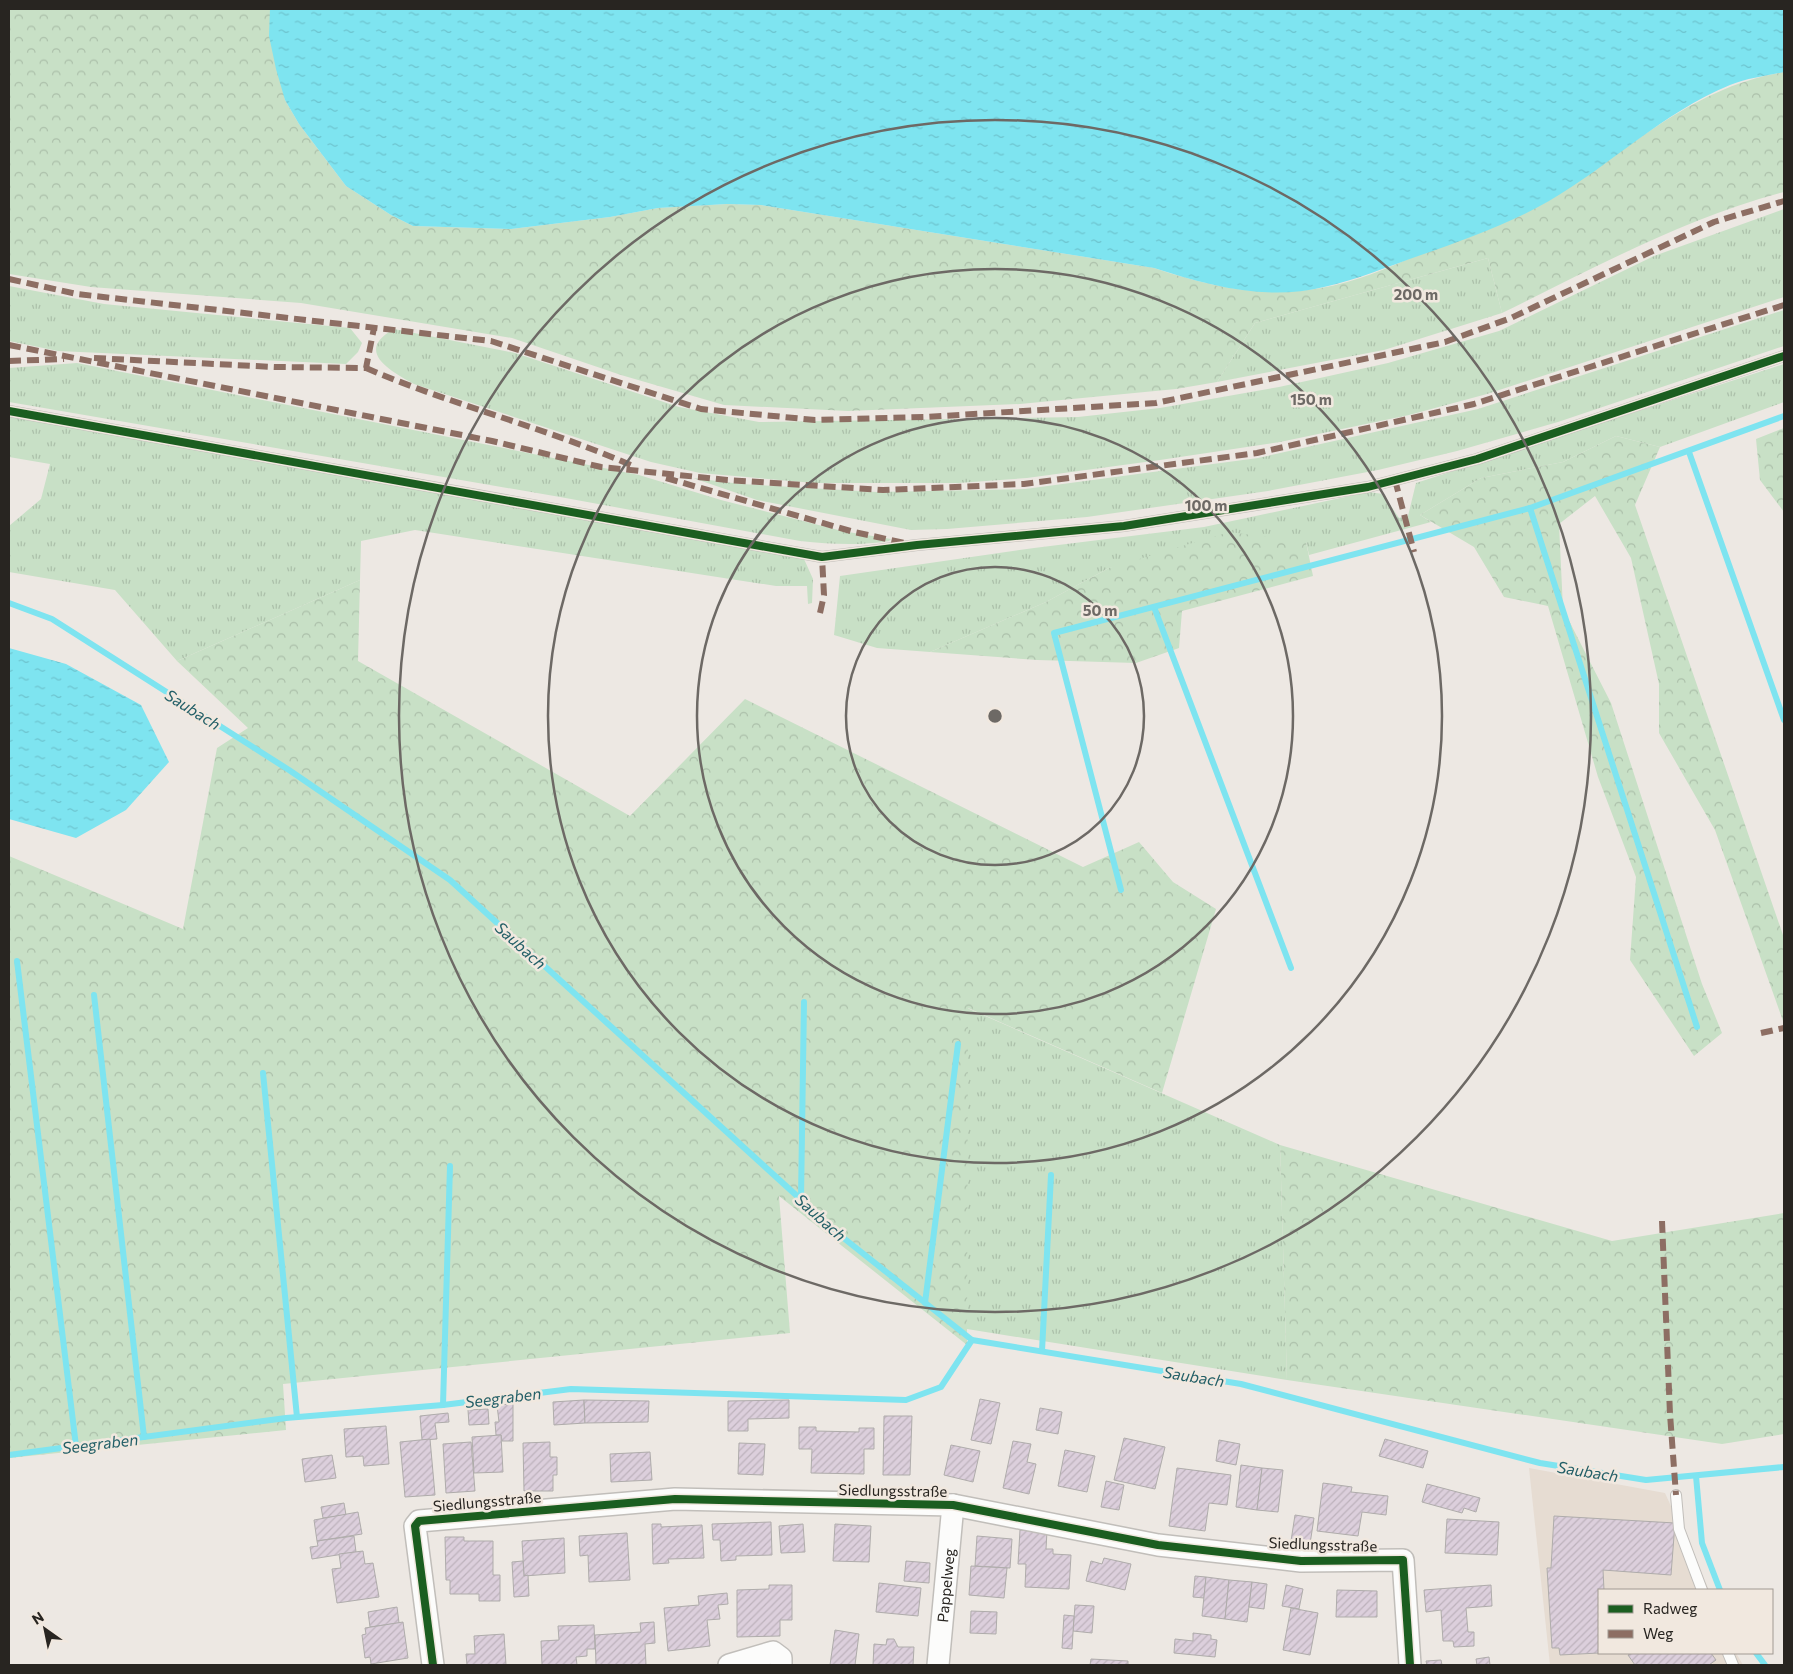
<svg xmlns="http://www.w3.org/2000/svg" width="1793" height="1674" viewBox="0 0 1793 1674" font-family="Commissioner,sans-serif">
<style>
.built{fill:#e6dcd2}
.grass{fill:url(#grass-tufts)}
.forest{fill:url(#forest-crowns)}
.water{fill:url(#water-ripples)}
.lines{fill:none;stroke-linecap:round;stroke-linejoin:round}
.stream{stroke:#7ee4f0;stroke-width:6}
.building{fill:url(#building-hatch);stroke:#afacab}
.lane-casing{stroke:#c1beba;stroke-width:12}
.street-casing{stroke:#c1beba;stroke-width:24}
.lane{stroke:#fcfcfb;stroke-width:10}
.street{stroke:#fcfcfb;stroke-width:21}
.quiet{stroke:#8d6e63;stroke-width:6;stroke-dasharray:12 6;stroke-linecap:butt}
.cycleway-casing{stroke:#f1e8df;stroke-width:11}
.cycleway{stroke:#1b5e20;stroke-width:8}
.ring{fill:none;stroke:#6d6965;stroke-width:2.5}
.labels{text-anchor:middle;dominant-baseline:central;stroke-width:5;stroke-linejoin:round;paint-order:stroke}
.street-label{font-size:15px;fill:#282521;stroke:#f1e8df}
.water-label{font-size:16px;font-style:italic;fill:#235f67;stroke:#f1e8df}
.centre{fill:#6d6965;stroke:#f1e8df;stroke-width:2.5}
.ring-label{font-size:15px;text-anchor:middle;font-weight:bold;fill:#6d6965;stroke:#f1e8df;stroke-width:5;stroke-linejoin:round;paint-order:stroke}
</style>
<defs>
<pattern id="grass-tufts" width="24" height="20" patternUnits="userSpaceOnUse" patternTransform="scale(1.25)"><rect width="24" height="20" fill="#c8e0c6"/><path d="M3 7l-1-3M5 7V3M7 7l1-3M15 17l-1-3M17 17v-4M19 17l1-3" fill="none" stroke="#acc0aa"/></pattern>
<pattern id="forest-crowns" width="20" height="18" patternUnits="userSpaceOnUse" patternTransform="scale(1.25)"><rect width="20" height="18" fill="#c8e0c6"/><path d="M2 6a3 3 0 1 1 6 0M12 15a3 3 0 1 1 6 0" fill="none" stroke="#acc0aa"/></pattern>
<pattern id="water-ripples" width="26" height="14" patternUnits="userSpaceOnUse" patternTransform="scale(1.25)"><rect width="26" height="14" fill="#7ee4f0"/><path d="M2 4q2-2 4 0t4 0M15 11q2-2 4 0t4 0" fill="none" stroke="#6dc3ce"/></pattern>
<pattern id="building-hatch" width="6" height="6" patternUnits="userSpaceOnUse" patternTransform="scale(1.25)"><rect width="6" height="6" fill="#dccfdc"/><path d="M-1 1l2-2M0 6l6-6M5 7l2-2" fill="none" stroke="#bdb2bc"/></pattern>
</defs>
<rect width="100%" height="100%" fill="#ede8e3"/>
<polygon class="built" points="1529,1468 1665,1493 1709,1590 1599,1590 1599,1653 1736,1653 1743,1665 1550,1665"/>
<g class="grass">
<path d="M 1784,209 L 1784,297 L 1487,394 L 1409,415 L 1280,442 L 1160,460 L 1027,478 L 958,483 L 814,483 L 700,473 L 651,462 L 414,384 C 390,371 354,351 394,329 L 515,353 L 679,407 L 759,422 L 1078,417 L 1160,408 L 1279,387 L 1388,363 L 1499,331 L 1654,256 Z"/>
<polygon points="1488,258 1502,313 1384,350 1217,382 1255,323"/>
<polygon points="9,286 104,304 350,328 362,343 358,352 346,364 58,351 9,341"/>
<polygon points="1784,310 1784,346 1558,422 1457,451 1378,470 1268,491 1087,517 947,529 911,530 757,500 693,478 741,484 877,492 1025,489 1258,458 1478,409"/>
<path d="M 77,363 L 639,475 L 721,500 L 842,531 L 891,539 L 889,541 C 859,546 830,544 800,541 L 560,497 L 9,402 L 9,368 Z"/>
<polygon points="1784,364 1784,402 1660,447 1616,436 1563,462 1481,478 1420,515 1431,522 1309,555 1306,542 1109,568 1046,602 930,652 877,648 834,635 840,576 1034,548 1204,527 1369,492 1383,494 1399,518 1408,516 1416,483"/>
<polygon points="9,416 804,559 813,579 812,603 808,604 807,586 776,586 415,530 361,541 360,580 177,661 115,590 9,572 9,526 41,499 50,464 9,457"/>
<polygon points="967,1008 1280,1145 1287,1380 967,1329"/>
</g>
<g class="forest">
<path d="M 9,9 L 270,9 L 285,100 L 299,124 L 346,186 L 391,215 L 413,226 L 511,229 L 610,217 L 658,208 L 727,204 L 761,205 L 1154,268 C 1211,287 1261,298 1321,288 C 1368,280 1413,256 1456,238 C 1477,230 1498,221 1520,213 C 1530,209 1542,205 1551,199 C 1628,151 1691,87 1784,72 L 1784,192 C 1685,218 1594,268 1502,313 L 1488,258 L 1255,323 L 1217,382 L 1176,389 L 1020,404 L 848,411 L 724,405 L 621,375 L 512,338 L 301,303 L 91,287 L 9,274 Z"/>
<polygon points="1784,428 1784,512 1760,480 1756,439"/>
<polygon points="1616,436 1660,447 1635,505 1784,938 1783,1021 1715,830 1659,733 1659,684 1631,558 1595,496 1559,524 1563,609 1611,703 1702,984 1722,1033 1694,1056 1630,960 1636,877 1598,777 1548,606 1504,597 1474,547 1420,515 1481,478 1563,462"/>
<polygon points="1229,532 1306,542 1313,576 1182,611 1179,648 1136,663 1037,660 930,652 1046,602 1109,568"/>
<polygon points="360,580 358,661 630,816 745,699 1083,867 1139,842 1173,882 1216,909 1162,1093 968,1008 967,1345 779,1196 790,1333 283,1384 286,1430 9,1458 9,856 183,929 217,748 248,728 177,661"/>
<polygon points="1280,1145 1612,1241 1784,1213 1784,1434 1722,1444 1287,1380"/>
</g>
<g class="water">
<path d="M 270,9 L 1784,9 L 1784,72 C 1766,76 1748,78 1730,85 C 1662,113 1611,165 1549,201 C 1509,224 1464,240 1421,255 C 1389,266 1357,280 1324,287 C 1267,301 1209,286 1154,268 L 761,205 L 727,204 L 658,208 L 610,217 L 511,229 L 413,226 L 391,215 L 346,186 L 299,124 L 285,100 L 276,69 L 269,36 Z"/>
<polygon points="9,648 66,664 141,705 169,762 126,810 76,838 9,819"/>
</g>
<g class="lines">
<g class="stream">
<polyline points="1689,452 1784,720"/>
<polyline points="1530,508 1697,1027"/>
<polyline points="9,603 52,619 289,770 450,880 841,1236 972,1340 1241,1384 1540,1463 1646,1480 1784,1467"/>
<polyline points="1154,607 1291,968"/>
<polyline points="1121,890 1054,633 1530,508 1784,416"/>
<polyline points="17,961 76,1446"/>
<polyline points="94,995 144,1437"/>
<polyline points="263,1073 297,1417"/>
<polyline points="801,1199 804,1002"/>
<polyline points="925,1303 958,1044"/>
<polyline points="1042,1351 1051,1175"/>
<polyline points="443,1405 450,1166"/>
<polyline points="9,1455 286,1418 443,1405 571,1389 906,1400 941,1387 972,1340"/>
<polyline points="1696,1476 1702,1543 1720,1590"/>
<polyline points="1756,1653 1765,1665"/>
</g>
</g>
<g class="building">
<polygon points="980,1399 1000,1403 991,1444 971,1440"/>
<polygon points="584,1400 585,1423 554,1425 553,1402"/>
<polygon points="584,1400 649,1401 648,1422 585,1423"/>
<polygon points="789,1400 789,1418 748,1419 748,1431 728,1431 728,1401"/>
<polygon points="513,1404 513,1441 502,1441 501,1435 496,1435 495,1422 499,1422 497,1405"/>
<polygon points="1040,1408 1062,1412 1058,1434 1036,1430"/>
<polygon points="488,1409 489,1424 469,1425 468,1410"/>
<polygon points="448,1413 449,1422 435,1423 437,1439 422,1440 420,1416"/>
<polygon points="884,1416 912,1416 910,1475 883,1475"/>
<polygon points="386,1426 389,1464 364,1466 363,1456 346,1457 344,1429"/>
<polygon points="799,1427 816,1427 816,1431 859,1432 859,1428 874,1428 874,1449 864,1449 864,1474 811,1473 812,1449 799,1449"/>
<polygon points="501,1435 503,1472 474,1473 472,1437"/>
<polygon points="1124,1438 1165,1447 1155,1489 1114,1480"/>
<polygon points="430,1439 435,1495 405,1497 400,1442"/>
<polygon points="1385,1439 1428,1451 1423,1468 1379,1456"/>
<polygon points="1219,1440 1240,1444 1236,1465 1216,1461"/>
<polygon points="1013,1441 1031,1444 1027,1462 1036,1464 1029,1494 1003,1488"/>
<polygon points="471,1442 475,1491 446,1493 443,1444"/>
<polygon points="550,1442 550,1457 557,1457 557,1475 553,1475 553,1491 524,1491 523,1443"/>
<polygon points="739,1443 765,1444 763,1475 738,1474"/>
<polygon points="951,1445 980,1451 973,1482 944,1475"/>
<polygon points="1065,1450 1095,1456 1087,1492 1058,1486"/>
<polygon points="650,1452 652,1480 611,1482 610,1454"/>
<polygon points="332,1455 336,1478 305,1482 302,1459"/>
<polygon points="1241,1465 1262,1468 1257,1510 1236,1507"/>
<polygon points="1177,1468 1231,1475 1227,1505 1209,1503 1205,1531 1169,1526"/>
<polygon points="1262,1468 1283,1470 1278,1512 1257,1510"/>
<polygon points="1106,1481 1124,1485 1119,1510 1101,1507"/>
<polygon points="1323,1483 1352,1487 1351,1492 1388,1496 1386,1515 1362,1512 1358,1536 1317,1531"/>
<polygon points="1427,1484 1480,1498 1476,1512 1464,1508 1462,1513 1422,1502"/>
<polygon points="344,1503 346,1515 323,1518 321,1507"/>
<polygon points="358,1512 362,1534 317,1541 314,1520"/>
<polygon points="1295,1515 1314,1518 1310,1544 1291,1541"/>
<polygon points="1554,1516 1675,1523 1671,1575 1603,1570 1604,1590 1599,1590 1599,1653 1560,1655 1559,1648 1552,1648 1547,1568 1551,1568"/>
<polygon points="1447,1519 1499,1522 1497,1555 1445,1553"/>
<polygon points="771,1522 772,1555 736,1556 736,1560 721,1561 720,1540 713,1540 712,1524"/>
<polygon points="652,1524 661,1524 661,1527 702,1525 704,1558 668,1559 669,1563 653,1564"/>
<polygon points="803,1524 805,1552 781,1553 779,1526"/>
<polygon points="835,1524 871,1526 869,1562 833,1561"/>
<polygon points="1020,1530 1047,1531 1046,1549 1053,1549 1053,1554 1071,1555 1069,1589 1025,1587 1026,1564 1018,1564"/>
<polygon points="627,1533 630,1580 589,1582 588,1555 580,1556 579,1536"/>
<polygon points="354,1536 356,1552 312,1559 310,1547 318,1546 317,1541"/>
<polygon points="977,1536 1012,1539 1010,1568 975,1566"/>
<polygon points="445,1537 464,1537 464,1541 493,1541 493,1575 500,1575 500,1601 479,1601 479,1594 450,1594 450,1580 446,1580"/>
<polygon points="564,1538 565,1573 524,1576 522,1541"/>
<polygon points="363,1551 365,1564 373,1563 379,1597 337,1603 332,1569 341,1568 339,1554"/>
<polygon points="1104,1558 1131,1564 1125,1590 1086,1581 1091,1561 1102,1564"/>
<polygon points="523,1561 524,1576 528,1575 529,1596 514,1597 512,1562"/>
<polygon points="906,1561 930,1563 929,1583 904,1581"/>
<polygon points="971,1566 1007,1568 1004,1598 969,1595"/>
<polygon points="1195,1576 1206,1577 1204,1598 1193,1597"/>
<polygon points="1206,1577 1229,1580 1225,1619 1202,1616"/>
<polygon points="1229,1580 1252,1582 1247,1622 1225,1619"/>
<polygon points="1252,1582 1267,1584 1264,1609 1249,1607"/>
<polygon points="879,1583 921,1588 918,1616 876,1612"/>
<polygon points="769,1585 792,1585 792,1620 780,1620 780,1636 737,1637 737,1590 769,1589"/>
<polygon points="1286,1585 1303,1589 1299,1609 1282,1606"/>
<polygon points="1491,1585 1492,1606 1466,1608 1468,1632 1474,1632 1474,1646 1454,1647 1453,1641 1443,1641 1441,1610 1426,1612 1424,1590"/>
<polygon points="1337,1590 1377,1591 1377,1617 1336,1617"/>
<polygon points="727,1593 728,1604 718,1605 720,1619 707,1620 710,1646 668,1651 664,1608 699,1605 698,1596"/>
<polygon points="1075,1605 1094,1606 1092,1633 1073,1631"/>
<polygon points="397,1607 399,1623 370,1627 368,1612"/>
<polygon points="1291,1608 1318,1613 1310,1655 1283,1650"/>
<polygon points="971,1611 997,1612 996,1634 970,1633"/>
<polygon points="1064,1615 1074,1616 1072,1649 1062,1648"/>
<polygon points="403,1622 408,1658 371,1664 370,1657 365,1658 362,1635 366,1634 365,1628"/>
<polygon points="654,1622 655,1643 645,1644 646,1665 596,1665 595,1635 641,1632 640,1623"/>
<polygon points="594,1625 595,1649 587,1649 587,1656 576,1657 577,1665 542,1665 541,1641 559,1640 558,1626"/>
<polygon points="835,1630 859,1634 855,1665 830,1665"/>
<polygon points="1193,1633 1211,1635 1211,1639 1217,1640 1215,1657 1174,1653 1175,1639 1193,1641"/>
<polygon points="504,1634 506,1665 467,1665 466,1654 475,1654 474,1636"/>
<polygon points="887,1639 894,1639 898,1647 914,1647 913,1665 873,1665 874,1644 886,1645"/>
<polygon points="1632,1653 1711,1653 1716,1660 1709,1665 1635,1665 1628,1655"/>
<polygon points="1489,1657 1490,1665 1477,1665 1476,1659"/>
<polygon points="1091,1659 1128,1661 1128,1665 1090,1665"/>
<polygon points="1441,1660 1442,1665 1427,1665 1426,1661"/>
</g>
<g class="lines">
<defs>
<g id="lane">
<polyline points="9,411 822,557 917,545 1124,526 1368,487 1477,459 1784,356"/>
<polyline points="1676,1495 1679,1529 1702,1590"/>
<polyline points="1728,1653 1733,1665"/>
</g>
<g id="street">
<polyline points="433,1665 415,1526 419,1521 675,1499 953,1505 1158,1545 1301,1561 1403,1560 1410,1665"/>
<polyline points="729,1665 773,1652 781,1658 781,1665"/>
<path id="s1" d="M 938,1665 L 953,1505"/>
</g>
</defs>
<use href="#lane" class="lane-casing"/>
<use href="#street" class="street-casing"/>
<use href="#lane" class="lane"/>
<use href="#street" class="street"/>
<g class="quiet">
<polyline points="9,279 77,294 491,341 701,409 815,420 925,417 1156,403 1445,342 1511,318 1714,222 1784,201"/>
<polyline points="9,345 492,441 601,467 727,480 883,490 1024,484 1257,453 1474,404 1784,305"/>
<polyline points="94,358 275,367 366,368 374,328"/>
<polyline points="9,361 64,359"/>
<path d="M 366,368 C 454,406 548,428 635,467"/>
<polyline points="666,478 854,532 905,543"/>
<polyline points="1395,480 1414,552"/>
<polyline points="820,613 824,595 822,557"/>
<polyline points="1761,1033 1784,1028"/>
<polyline points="1662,1221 1670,1414 1676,1495"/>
</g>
<defs>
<g id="cycleway">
<polyline points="9,411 822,557 917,545 1124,526 1368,487 1477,459 1784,356"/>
<polyline points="433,1665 415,1526 419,1521 675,1499 953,1505 1158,1545 1301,1561 1403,1560 1410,1665"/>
</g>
</defs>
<use href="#cycleway" class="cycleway-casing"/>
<use href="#cycleway" class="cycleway"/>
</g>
<g class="ring">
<circle cx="995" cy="716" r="149"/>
<circle cx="995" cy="716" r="298"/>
<circle cx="995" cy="716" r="447"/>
<circle cx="995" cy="716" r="596"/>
</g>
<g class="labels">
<g class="street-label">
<text transform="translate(893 1490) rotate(1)">Siedlungsstraße</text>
<text transform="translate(487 1501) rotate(-5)">Siedlungsstraße</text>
<text transform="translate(1323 1544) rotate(2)">Siedlungsstraße</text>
<text stroke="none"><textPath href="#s1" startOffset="80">Pappelweg</textPath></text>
</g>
<g class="water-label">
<text transform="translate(193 709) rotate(32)">Saubach</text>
<text transform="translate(521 945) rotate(42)">Saubach</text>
<text transform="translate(821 1217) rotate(42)">Saubach</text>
<text transform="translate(1194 1376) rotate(9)">Saubach</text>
<text transform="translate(503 1397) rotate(-7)">Seegraben</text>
<text transform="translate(100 1443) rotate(-7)">Seegraben</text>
<text transform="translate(1588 1471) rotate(9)">Saubach</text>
</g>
</g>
<circle cx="995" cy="716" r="8" class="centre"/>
<g class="ring-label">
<text x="1416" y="300">200 m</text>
<text x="1311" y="405">150 m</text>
<text x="1206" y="511">100 m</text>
<text x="1100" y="616">50 m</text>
</g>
<rect width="1793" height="1674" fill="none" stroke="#282521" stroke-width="20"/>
<rect x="1598" y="1589" width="175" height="65" fill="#f1e8df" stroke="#a19a93"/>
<rect x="1608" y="1605" width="25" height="8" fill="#1b5e20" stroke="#a19a93"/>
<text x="1643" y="1614" font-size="15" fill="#282521">Radweg</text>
<rect x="1608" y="1630" width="25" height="8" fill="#8d6e63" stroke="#a19a93"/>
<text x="1643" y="1639" font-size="15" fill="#282521">Weg</text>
<g transform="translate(45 1629) rotate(327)" stroke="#f1e8df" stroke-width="4" paint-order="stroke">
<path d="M0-4L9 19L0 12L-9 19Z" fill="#282521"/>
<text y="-8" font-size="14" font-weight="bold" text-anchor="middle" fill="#282521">N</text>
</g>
</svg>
